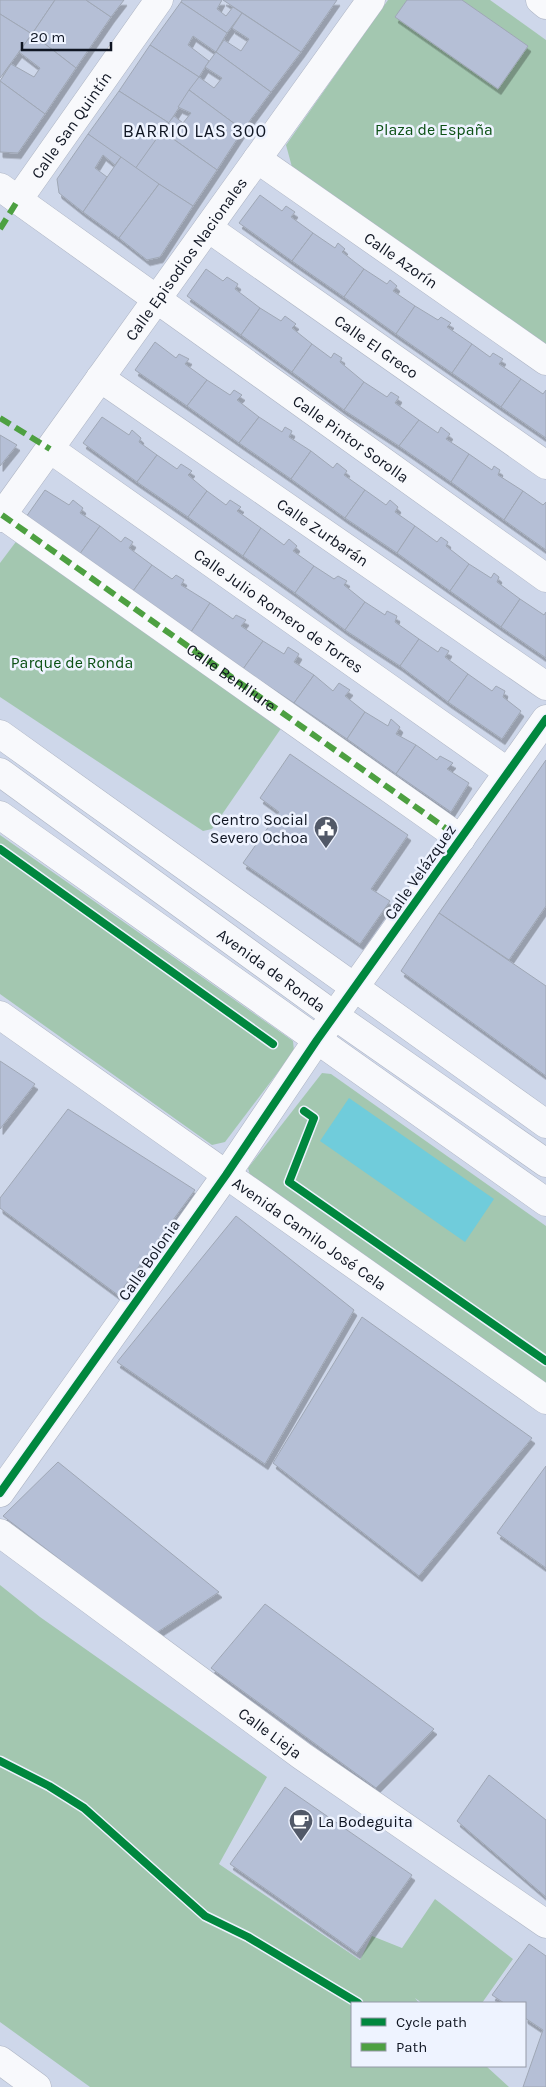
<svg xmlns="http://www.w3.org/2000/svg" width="546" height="2087" viewBox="0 0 546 2087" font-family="Karla,sans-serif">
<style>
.green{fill:#a3c7b0}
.water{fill:#70ccdb}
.building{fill:#b5bfd6;stroke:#9fa7b5;filter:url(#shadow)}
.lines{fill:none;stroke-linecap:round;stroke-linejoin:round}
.minor-casing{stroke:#aeb5c4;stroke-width:29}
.minor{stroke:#f8f9fc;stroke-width:28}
.quiet{stroke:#4da041;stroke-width:6;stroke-dasharray:12 6;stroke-linecap:butt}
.cycleway-casing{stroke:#eef3ff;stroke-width:11}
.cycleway{stroke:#00873e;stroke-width:8}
.labels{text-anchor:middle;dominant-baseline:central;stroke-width:5;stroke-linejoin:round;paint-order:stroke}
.street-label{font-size:16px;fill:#0f1522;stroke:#eef3ff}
.park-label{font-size:16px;fill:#0c5115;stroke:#eef3ff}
.poi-label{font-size:16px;fill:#0f1522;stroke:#eef3ff;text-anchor:end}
.neighbourhood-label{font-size:18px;letter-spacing:1px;fill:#0f1522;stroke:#eef3ff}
</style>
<defs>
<filter id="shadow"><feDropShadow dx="3" dy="5.5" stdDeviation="0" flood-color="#0004"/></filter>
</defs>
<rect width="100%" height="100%" fill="#ced7ea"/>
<g class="green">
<polygon points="388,0 490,0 546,40 546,347 292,167 286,145"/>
<polygon points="18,539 282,727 212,829 203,831 0,697 0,563"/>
<polygon points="0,835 293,1041 294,1051 225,1142 212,1145 0,994"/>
<polygon points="322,1073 331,1074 546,1226 546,1385 250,1175 248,1168"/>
<polygon points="0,1585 40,1617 267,1777 219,1864 360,1960 372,1936 402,1948 435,1899 513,1959 482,2003 422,2003 415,1998 419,2003 352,2003 352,2066 486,2066 509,2087 90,2087 0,2022"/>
</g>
<polygon class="water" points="349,1098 494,1199 465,1242 320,1141"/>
<g class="building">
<polygon points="0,0 55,0 32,34 0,14"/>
<polygon points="55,0 86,0 111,17 76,68 32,34"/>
<polygon points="86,0 124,0 111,17"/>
<polygon points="182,0 222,0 217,9 226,16 233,7 242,13 227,33 181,2"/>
<polygon points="223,0 337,0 301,52"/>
<polygon points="407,0 462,0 528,46 498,89 395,17"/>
<polygon points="181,2 227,33 216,52 193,36 188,45 209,61 199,77 150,45"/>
<polygon points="242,13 301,52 271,92 216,52 224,40 241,51 249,39 232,28"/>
<polygon points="0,14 32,34 0,78"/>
<polygon points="32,34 76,68 45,114 0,81 11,64 34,77 40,68 19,52"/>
<polygon points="150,45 199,77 169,123 119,91"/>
<polygon points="216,52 271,92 243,130 189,90 199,77 214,88 222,78 205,67"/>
<polygon points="0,81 45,114 18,153 0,152"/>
<polygon points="189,90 243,130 217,170 162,131 174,116 183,123 191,113 178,107"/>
<polygon points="119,91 169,123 135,169 88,134"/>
<polygon points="162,131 217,170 193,206 135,169"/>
<polygon points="88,134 121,157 115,165 103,155 95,168 107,177 83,212 59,193 57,179"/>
<polygon points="121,157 159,184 119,238 83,212"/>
<polygon points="159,184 193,206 160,257 147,260 119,238"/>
<polygon points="260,195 282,211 286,206 295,212 291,217 313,233 292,261 239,223"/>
<polygon points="313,233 335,248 338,243 345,249 342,252 364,269 344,297 292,261"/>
<polygon points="206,269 223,281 227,277 238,284 235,289 260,308 241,335 187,296"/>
<polygon points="364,269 387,284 390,280 397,286 393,291 415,306 396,334 344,297"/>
<polygon points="415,306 438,320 441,317 451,323 447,327 472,344 452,373 396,334"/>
<polygon points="260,308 281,321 285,316 296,324 292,328 312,344 292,372 241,335"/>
<polygon points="155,342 176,358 179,354 189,359 185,364 207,380 187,406 135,370"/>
<polygon points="312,344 331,358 334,353 342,358 340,362 364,382 344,410 292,372"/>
<polygon points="472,344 490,357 493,353 503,359 499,364 521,379 501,407 452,373"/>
<polygon points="521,379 543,394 546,390 546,438 501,407"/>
<polygon points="207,380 230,395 234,390 242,395 237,400 259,417 239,443 187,406"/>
<polygon points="364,382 387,397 391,392 399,397 395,403 419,420 399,446 344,410"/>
<polygon points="102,417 129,435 132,430 141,438 139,442 157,455 137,482 83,443"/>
<polygon points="259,417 282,432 285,427 292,431 289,437 311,451 291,479 239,443"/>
<polygon points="419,420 438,433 441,427 450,434 446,439 469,454 451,482 399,446"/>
<polygon points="0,435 17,445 0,466"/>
<polygon points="311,451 333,468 337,463 347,471 344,475 365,490 345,518 291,479"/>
<polygon points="469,454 492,470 494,466 500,470 498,475 523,491 504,520 451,482"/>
<polygon points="157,455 177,469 181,464 192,471 188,475 207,491 188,517 137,482"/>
<polygon points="45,490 69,505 73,500 83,508 80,513 100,526 79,555 26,517"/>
<polygon points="365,490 386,505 390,500 398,507 395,512 415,526 397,553 345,518"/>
<polygon points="207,491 226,505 230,500 241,507 237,511 261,528 243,556 188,517"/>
<polygon points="523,491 543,505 546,502 546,550 504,520"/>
<polygon points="100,526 121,542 125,537 133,542 129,548 152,565 133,591 79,555"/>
<polygon points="415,526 437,542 441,537 448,542 446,546 469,564 450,591 397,553"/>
<polygon points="261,528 284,545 289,539 297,546 293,551 314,566 295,593 243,556"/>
<polygon points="469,564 491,578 494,573 499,577 497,582 520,599 501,627 450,591"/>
<polygon points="152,565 172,579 176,575 184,580 181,585 210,603 191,632 133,591"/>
<polygon points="314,566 334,579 338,576 347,581 344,585 365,602 345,630 295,593"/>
<polygon points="520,599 544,615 546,612 546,658 501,627"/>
<polygon points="365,602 385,615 387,611 397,616 395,622 419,639 400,666 345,630"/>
<polygon points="210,603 233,619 236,615 246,620 241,626 263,641 243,669 191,632"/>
<polygon points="419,639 438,652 441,647 449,651 445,657 468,674 448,702 400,666"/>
<polygon points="263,641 284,654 288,647 299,654 294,662 314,675 294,703 243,669"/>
<polygon points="468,674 492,691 496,686 505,691 503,697 521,711 502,739 448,702"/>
<polygon points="314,675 333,691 339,683 350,690 345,696 365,712 347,739 294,703"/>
<polygon points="365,712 388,726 391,719 400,727 396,734 416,745 396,774 347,739"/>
<polygon points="416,745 437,760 440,756 453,763 447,769 469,783 451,812 396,774"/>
<polygon points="290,754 408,835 371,889 390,901 360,944 243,863 279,812 260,798"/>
<polygon points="546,760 546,906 509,960 439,913"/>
<polygon points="439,913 546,986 546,1076 401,971"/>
<polygon points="0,1061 35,1084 0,1129"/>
<polygon points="68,1109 195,1190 118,1295 0,1208 0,1198"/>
<polygon points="236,1216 354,1310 265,1464 117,1362"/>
<polygon points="362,1317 532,1438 419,1576 273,1463"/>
<polygon points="58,1462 219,1592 156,1633 3,1516"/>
<polygon points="546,1466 546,1568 497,1533"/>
<polygon points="265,1604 434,1729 376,1788 211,1668"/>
<polygon points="489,1775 546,1820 546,1897 457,1821"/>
<polygon points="285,1787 412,1875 357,1953 230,1864"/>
<polygon points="529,1944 546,1956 546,2087 523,2087 543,2030 525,2018 525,2003 504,2003 492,1995"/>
</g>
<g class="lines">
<defs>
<g id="minor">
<polyline points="540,0 546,5"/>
<path id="s1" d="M 257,159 L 546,361"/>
<path id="s2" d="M 0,187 L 546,578"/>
<path id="s3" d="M 18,200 L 159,0"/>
<path id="s4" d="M 208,228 L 546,465"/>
<path id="s5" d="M 100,378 L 546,686"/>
<path id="s6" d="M 50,449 L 508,772"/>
<polyline points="2,515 461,839"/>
<path id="s7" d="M 0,518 L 371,0"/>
<polyline points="0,734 546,1124"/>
<path id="s8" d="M 0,772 L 335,1016 L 546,1163"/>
<polyline points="0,815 546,1202"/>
<path id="s9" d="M 0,1015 L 546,1400"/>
<polyline points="0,1493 226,1175 317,1040 546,719"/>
<path id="s10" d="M 0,1533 L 302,1756 L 546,1924"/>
<polyline points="0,2060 37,2087"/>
</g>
</defs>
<use href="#minor" class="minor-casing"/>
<use href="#minor" class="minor"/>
<g class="quiet">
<polyline points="0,229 18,200"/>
<polyline points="0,418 50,449"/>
<path id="s11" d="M 2,515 L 461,839"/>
</g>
<defs>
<g id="cycleway">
<polyline points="0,849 273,1044"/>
<polyline points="304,1111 314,1118 289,1182 546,1361"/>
<polyline points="0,1493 226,1175 317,1040 546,719"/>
<polyline points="0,1761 49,1786 84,1808 205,1916 248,1937 358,2003"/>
</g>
</defs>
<use href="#cycleway" class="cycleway-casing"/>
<use href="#cycleway" class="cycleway"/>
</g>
<defs>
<symbol id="civic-pin" viewBox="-11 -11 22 30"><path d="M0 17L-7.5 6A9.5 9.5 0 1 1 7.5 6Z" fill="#525968" stroke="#eef3ff"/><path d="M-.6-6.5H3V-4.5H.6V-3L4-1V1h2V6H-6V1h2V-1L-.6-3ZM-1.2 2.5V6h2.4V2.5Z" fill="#fff"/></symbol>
<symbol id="cafe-pin" viewBox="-11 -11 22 30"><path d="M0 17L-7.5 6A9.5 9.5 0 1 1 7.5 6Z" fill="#525968" stroke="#eef3ff"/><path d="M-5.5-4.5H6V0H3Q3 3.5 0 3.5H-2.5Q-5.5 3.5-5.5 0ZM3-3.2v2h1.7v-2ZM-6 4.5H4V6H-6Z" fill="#fff"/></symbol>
</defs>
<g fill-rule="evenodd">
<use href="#civic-pin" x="312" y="814" width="28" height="38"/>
<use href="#cafe-pin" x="287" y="1807" width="28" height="38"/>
</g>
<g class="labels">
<g class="street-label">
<text stroke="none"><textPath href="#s3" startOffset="92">Calle San Quintín</textPath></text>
<text stroke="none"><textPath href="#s7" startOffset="319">Calle Episodios Nacionales</textPath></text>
<text stroke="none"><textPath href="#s1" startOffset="176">Calle Azorín</textPath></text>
<text stroke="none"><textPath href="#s4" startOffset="206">Calle El Greco</textPath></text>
<text stroke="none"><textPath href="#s2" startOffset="432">Calle Pintor Sorolla</textPath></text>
<text stroke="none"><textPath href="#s5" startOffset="271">Calle Zurbarán</textPath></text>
<text stroke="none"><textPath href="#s6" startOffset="280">Calle Julio Romero de Torres</textPath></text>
<text stroke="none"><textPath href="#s11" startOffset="281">Calle Benlliure</textPath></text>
<text transform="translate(420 872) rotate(-55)">Calle Velázquez</text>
<text stroke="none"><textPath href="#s8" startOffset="336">Avenida de Ronda</textPath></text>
<text stroke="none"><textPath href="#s9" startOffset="379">Avenida Camilo José Cela</textPath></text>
<text transform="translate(149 1260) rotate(-55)">Calle Bolonia</text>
<text stroke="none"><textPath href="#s10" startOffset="336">Calle Lieja</textPath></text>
</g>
<g class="park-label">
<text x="434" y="129">Plaza de España</text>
<text x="72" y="662">Parque de Ronda</text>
</g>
<g class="poi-label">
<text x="308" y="819">Centro Social<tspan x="308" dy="18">Severo Ochoa</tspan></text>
<text x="318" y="1821" text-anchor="start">La Bodeguita</text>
</g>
<g class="neighbourhood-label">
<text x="195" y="131">BARRIO LAS 300</text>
</g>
</g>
<rect x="351" y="2002" width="175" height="65" fill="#eef3ff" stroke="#959aa7"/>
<rect x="361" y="2018" width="25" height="8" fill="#00873e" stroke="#959aa7"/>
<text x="396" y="2027" font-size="15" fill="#0f1522">Cycle path</text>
<rect x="361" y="2043" width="25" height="8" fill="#4da041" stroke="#959aa7"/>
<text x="396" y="2052" font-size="15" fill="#0f1522">Path</text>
<path d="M22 42v8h89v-8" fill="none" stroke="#0f1522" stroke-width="2.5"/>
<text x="30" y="42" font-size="15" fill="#0f1522" stroke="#eef3ff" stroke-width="4" paint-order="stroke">20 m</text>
</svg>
